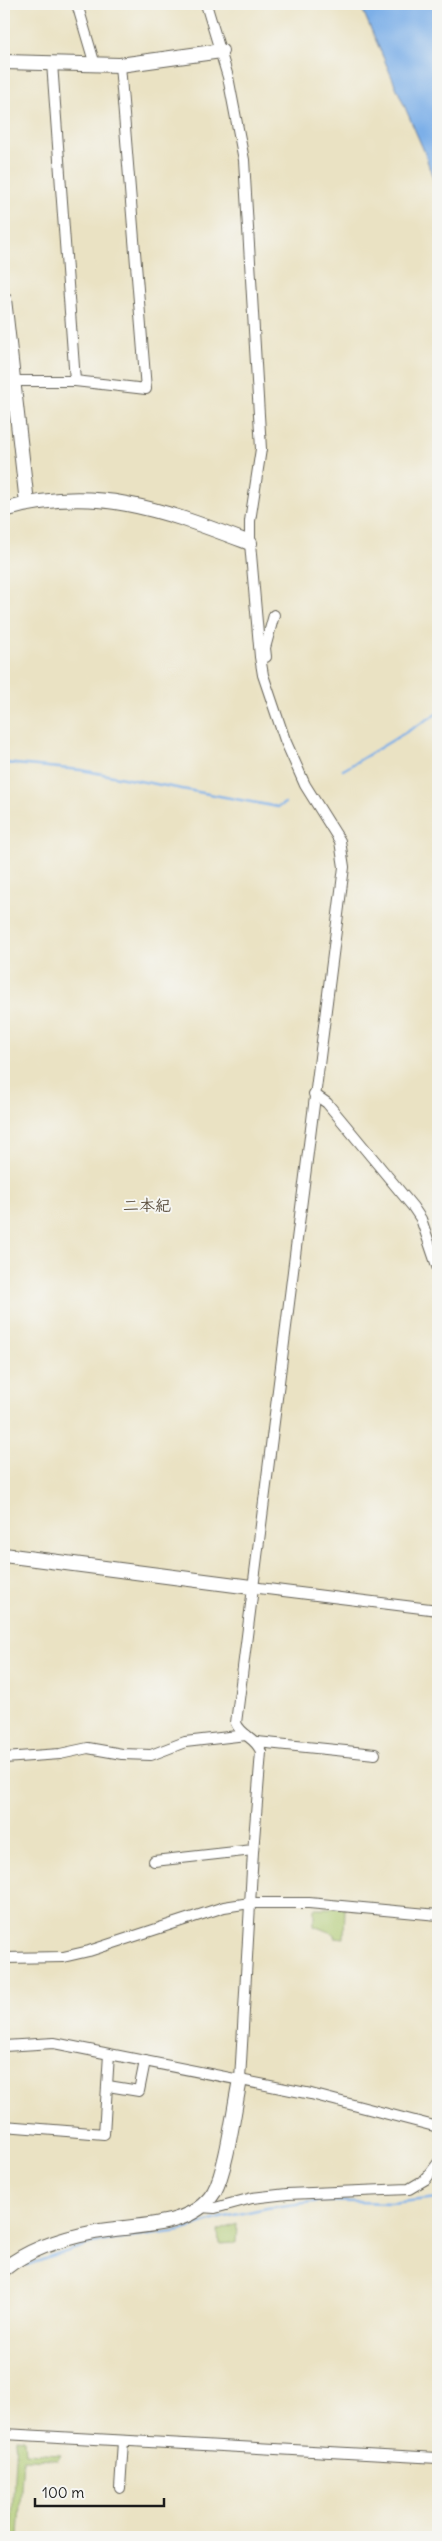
<svg xmlns="http://www.w3.org/2000/svg" width="442" height="2541" viewBox="0 0 442 2541" font-family="Delius,'Klee One',sans-serif">
<style>
.green{fill:#acc76d;stroke:#647244}
.water{fill:#7bafe8;stroke:#4c6682}
.lines{fill:none;stroke-linecap:round;stroke-linejoin:round}
.stream{stroke:#7bafe8;stroke-width:2.5}
.street-casing{stroke:#646156;stroke-width:12}
.secondary-casing{stroke:#646156;stroke-width:16}
.street{stroke:#fff;stroke-width:10}
.secondary{stroke:#fff;stroke-width:14}
.labels{text-anchor:middle;dominant-baseline:central;stroke-width:4;stroke-linejoin:round;paint-order:stroke}
.quarter-label{font-size:16px;font-weight:bold;fill:#5d5141;stroke:#f6f6f2}
</style>
<rect width="100%" height="100%" fill="#f6f6f2"/>
<filter id="ink" filterUnits="userSpaceOnUse"><feTurbulence type="fractalNoise" baseFrequency=".02" numOctaves="2"/><feDisplacementMap in="SourceGraphic" scale="10" xChannelSelector="R" yChannelSelector="G"/><feConvolveMatrix kernelMatrix="1 2 1 2 8 2 1 2 1" color-interpolation-filters="sRGB"/></filter>
<filter id="wash" filterUnits="userSpaceOnUse"><feTurbulence type="fractalNoise" baseFrequency=".0096" numOctaves="4" result="noise"/><feDisplacementMap in="SourceGraphic" scale="20" xChannelSelector="R" yChannelSelector="G"/><feGaussianBlur stdDeviation="1.12" result="paint"/><feColorMatrix in="noise" values="0 0 0 0 0 0 0 0 0 0 0 0 0 0 0 0 0 1.4 0 .05"/><feComposite in="paint" operator="in"/></filter>
<g filter="url(#wash)">
<rect width="100%" height="100%" fill="#eae2c3"/>
<g class="green">
<polygon points="314,1908 345,1908 344,1938 334,1937 334,1934 314,1926"/>
<polygon points="237,2224 236,2243 219,2244 218,2231"/>
<polygon points="16,2438 24,2439 25,2453 61,2455 58,2460 23,2459 18,2537 11,2537"/>
</g>
<polygon class="water" points="360,4 438,4 438,194 424,151"/>
<g class="lines">
<g class="stream">
<polyline points="4,763 81,770 278,807 285,803"/>
<polyline points="343,770 438,713"/>
<polyline points="27,2265 92,2243 180,2231 220,2218 267,2208 320,2201 391,2203 438,2198"/>
</g>
</g>
</g>
<g filter="url(#ink)">
<g class="lines">
<defs>
<g id="street">
<polyline points="77,4 95,65"/>
<path d="M 206,4 L 228,77 L 244,160 L 261,449 L 250,521 L 250,543 L 260,657 L 263,675 L 285,740 L 305,785 L 340,841 L 344,867 L 236,1723 C 241,1736 257,1738 261,1752 L 253,1852 L 240,2080"/>
<polyline points="52,63 75,381"/>
<polyline points="14,381 75,381 146,389 120,65"/>
<polyline points="266,657 265,648 274,615"/>
<polyline points="314,1094 327,1103 413,1207 421,1219 438,1269"/>
<polyline points="251,1587 438,1610"/>
<polyline points="257,1742 375,1754"/>
<polyline points="4,1758 60,1754 88,1748 122,1754 151,1755 185,1742 246,1735"/>
<polyline points="154,1861 253,1850"/>
<polyline points="4,1958 63,1957 89,1951 224,1907 250,1903 309,1903 438,1915"/>
<polyline points="4,2046 54,2043 311,2094 438,2127"/>
<polyline points="108,2086 139,2091 145,2061"/>
<polyline points="4,2126 104,2134 109,2054"/>
<polyline points="200,2207 215,2208 252,2198 287,2194 409,2189 426,2179 438,2163"/>
<polyline points="4,2434 438,2458"/>
<polyline points="120,2488 123,2441"/>
</g>
<g id="secondary">
<polyline points="4,62 120,65 221,51"/>
<polyline points="4,299 27,503"/>
<path d="M 4,510 C 95,483 165,511 250,543"/>
<polyline points="4,1555 251,1587"/>
<path d="M 4,2269 C 29,2249 64,2238 95,2232 C 133,2224 191,2230 214,2192 C 227,2169 234,2108 240,2080"/>
</g>
</defs>
<use href="#street" class="street-casing"/>
<use href="#secondary" class="secondary-casing"/>
<use href="#street" class="street"/>
<use href="#secondary" class="secondary"/>
</g>
</g>
<g class="labels">
<g class="quarter-label">
<text x="147" y="1205">二本紀</text>
</g>
</g>
<rect width="442" height="2541" fill="none" stroke="#f6f6f2" stroke-width="20"/>
<path d="M35 2498v8h129v-8" fill="none" stroke="#1c1c1c" stroke-width="2.5"/>
<text x="42" y="2498" font-size="15" fill="#1c1c1c" stroke="#f6f6f2" stroke-width="4" paint-order="stroke">100 m</text>
</svg>
